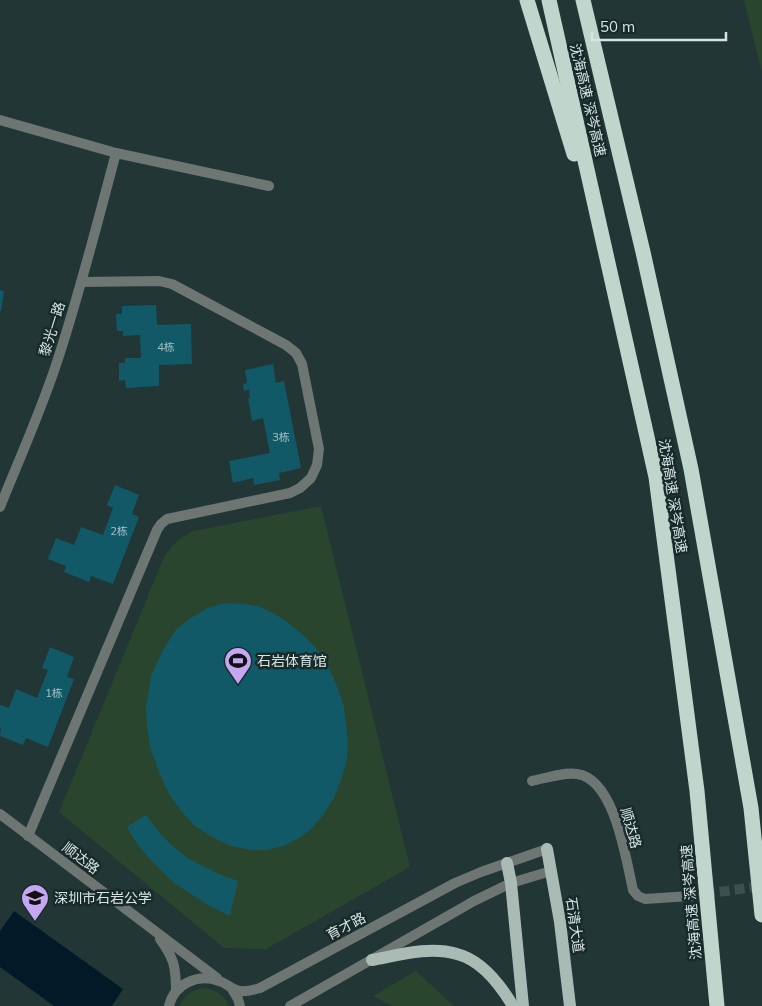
<svg xmlns="http://www.w3.org/2000/svg" width="762" height="1006" viewBox="0 0 762 1006" font-family="Mulish,'Noto Sans SC',sans-serif">
<style>
.green{fill:#29452e}
.water{fill:#021a28}
.building{fill:#125967}
.lines{fill:none;stroke-linecap:round;stroke-linejoin:round}
.minor-tunnel{stroke:#3d504f;stroke-width:10;stroke-dasharray:10 5;stroke-linecap:butt}
.minor{stroke:#6d7673;stroke-width:10}
.tertiary{stroke:#6d7673;stroke-width:10}
.primary{stroke:#a9bbb4;stroke-width:12}
.motorway{stroke:#c0d6cd;stroke-width:15}
.labels{text-anchor:middle;dominant-baseline:central;stroke-width:5;stroke-linejoin:round;paint-order:stroke}
.number-label{font-size:11px;fill:#a6c1c4}
.street-label{font-size:14px;fill:#d8e4e3;stroke:#182b2b}
.poi-label{font-size:14px;fill:#d8e4e3;stroke:#182b2b;text-anchor:start}
</style>
<rect width="100%" height="100%" fill="#223635"/>
<g class="green">
<polygon points="744,0 762,0 762,73"/>
<path d="M 321,506 L 410,867 L 266,949 L 224,948 L 59,812 L 164,557 C 173,543 179,538 194,531 Z"/>
<polygon points="416,971 454,1006 392,1006 373,996"/>
<path d="M 206,988 C 217,991 224,995 229,1006 L 179,1006 C 186,994 192,989 206,988 Z"/>
</g>
<polygon class="water" points="14,911 123,989 112,1006 54,1006 0,967 0,931"/>
<g class="building">
<polygon points="0,290 4,291 1,311 0,311"/>
<polygon points="156,305 157,325 191,324 192,364 159,365 159,386 126,388 125,380 119,381 119,363 125,363 125,358 141,358 140,335 123,336 123,331 117,331 116,314 122,314 122,306"/>
<polygon points="273,364 276,383 284,381 301,468 279,473 280,480 254,485 253,478 233,483 229,461 270,453 263,418 252,421 248,398 250,398 249,389 244,391 243,384 247,383 245,370"/>
<polygon points="115,485 139,495 132,514 139,517 113,584 91,576 89,582 64,572 66,566 48,559 56,538 74,545 81,527 103,535 113,508 107,505"/>
<polygon points="225,603 243,604 258,606 275,614 287,622 303,635 317,649 329,668 338,688 344,707 348,742 347,759 342,777 334,798 323,815 310,830 299,838 283,846 267,850 251,850 231,846 212,837 195,826 182,812 169,794 160,774 150,747 147,726 146,709 151,676 163,650 175,631 189,619 208,608"/>
<polygon points="50,647 74,657 67,677 74,679 48,747 26,738 23,745 0,736 1,728 0,728 0,705 9,708 16,689 37,698 48,670 42,668"/>
<polygon points="146,815 162,836 175,848 189,859 221,875 238,881 230,916 208,905 174,883 148,857 136,842 127,827"/>
</g>
<g class="lines">
<polyline class="minor-tunnel" points="690,896 762,886"/>
<g class="minor">
<polyline points="0,120 116,153 269,186"/>
<path d="M 532,781 C 546,778 563,772 577,774 C 615,779 626,860 633,890 L 638,896 L 645,899 L 690,896"/>
<polyline points="28,836 157,530 161,524 167,519 290,493 300,488 311,478 317,465 319,449 302,364 296,353 286,345 172,284 159,281 81,282"/>
</g>
<g class="tertiary">
<path d="M 0,507 C 19,460 40,413 56,365 C 79,296 97,224 116,153"/>
<polyline points="0,814 217,978"/>
<path d="M 160,939 C 174,958 176,967 176,991"/>
<polyline points="232,989 238,999 240,1006"/>
<path d="M 169,1006 C 174,984 198,973 219,981 C 227,983 231,990 240,991 C 247,992 253,990 260,988 L 455,883 L 481,872 L 547,849"/>
<polyline points="290,1006 474,901 511,883 551,871"/>
</g>
<g class="primary">
<polyline points="547,849 560,922 570,1006"/>
<polyline points="507,863 511,883 523,1006"/>
<path d="M 372,960 C 399,955 430,946 457,954 C 481,960 501,986 513,1006"/>
</g>
<g class="motorway">
<polyline points="527,0 574,154"/>
<polyline points="549,0 656,477 697,791 717,1006"/>
<polyline points="583,0 643,252 691,469 751,808 762,915"/>
</g>
</g>
<defs>
<symbol id="stadium-pin" viewBox="-11 -11 22 30"><path d="M0 17L-7.5 6A9.5 9.5 0 1 1 7.5 6Z" fill="#c5a7f1" stroke="#182b2b"/><path d="M0-5a6.5 5 0 1 0 0 10a6.5 5 0 1 0 0-10ZM-3.5-1.8h7v3.6h-7Z" fill="#111"/></symbol>
<symbol id="school-pin" viewBox="-11 -11 22 30"><path d="M0 17L-7.5 6A9.5 9.5 0 1 1 7.5 6Z" fill="#c5a7f1" stroke="#182b2b"/><path d="M0-5L7-2L0 1L-7-2ZM-4 1L0 2.5L4 1V4Q0 6-4 4Z" fill="#111"/></symbol>
</defs>
<g fill-rule="evenodd">
<use href="#stadium-pin" x="222" y="645" width="32" height="43"/>
<use href="#school-pin" x="19" y="882" width="32" height="43"/>
</g>
<g class="labels">
<g class="number-label">
<text x="166" y="347">4栋</text>
<text x="281" y="437">3栋</text>
<text x="119" y="531">2栋</text>
<text x="54" y="693">1栋</text>
</g>
<g class="street-label">
<text transform="translate(588 100) rotate(77)">沈海高速 深岑高速</text>
<text transform="translate(52 329) rotate(-73)">黎光一路</text>
<text transform="translate(673 496) rotate(81)">沈海高速 深岑高速</text>
<text transform="translate(631 828) rotate(74)">顺达路</text>
<text transform="translate(81 858) rotate(37)">顺达路</text>
<text transform="translate(691 902) rotate(-95)">沈海高速 深岑高速</text>
<text transform="translate(575 925) rotate(82)">石清大道</text>
<text transform="translate(346 926) rotate(-28)">育才路</text>
</g>
<g class="poi-label">
<text x="257" y="661">石岩体育馆</text>
<text x="54" y="898">深圳市石岩公学</text>
</g>
</g>
<path d="M592 32v8h134v-8" fill="none" stroke="#d8e4e3" stroke-width="2.5"/>
<text x="600" y="32" font-size="15" fill="#d8e4e3" stroke="#182b2b" stroke-width="4" paint-order="stroke">50 m</text>
</svg>
